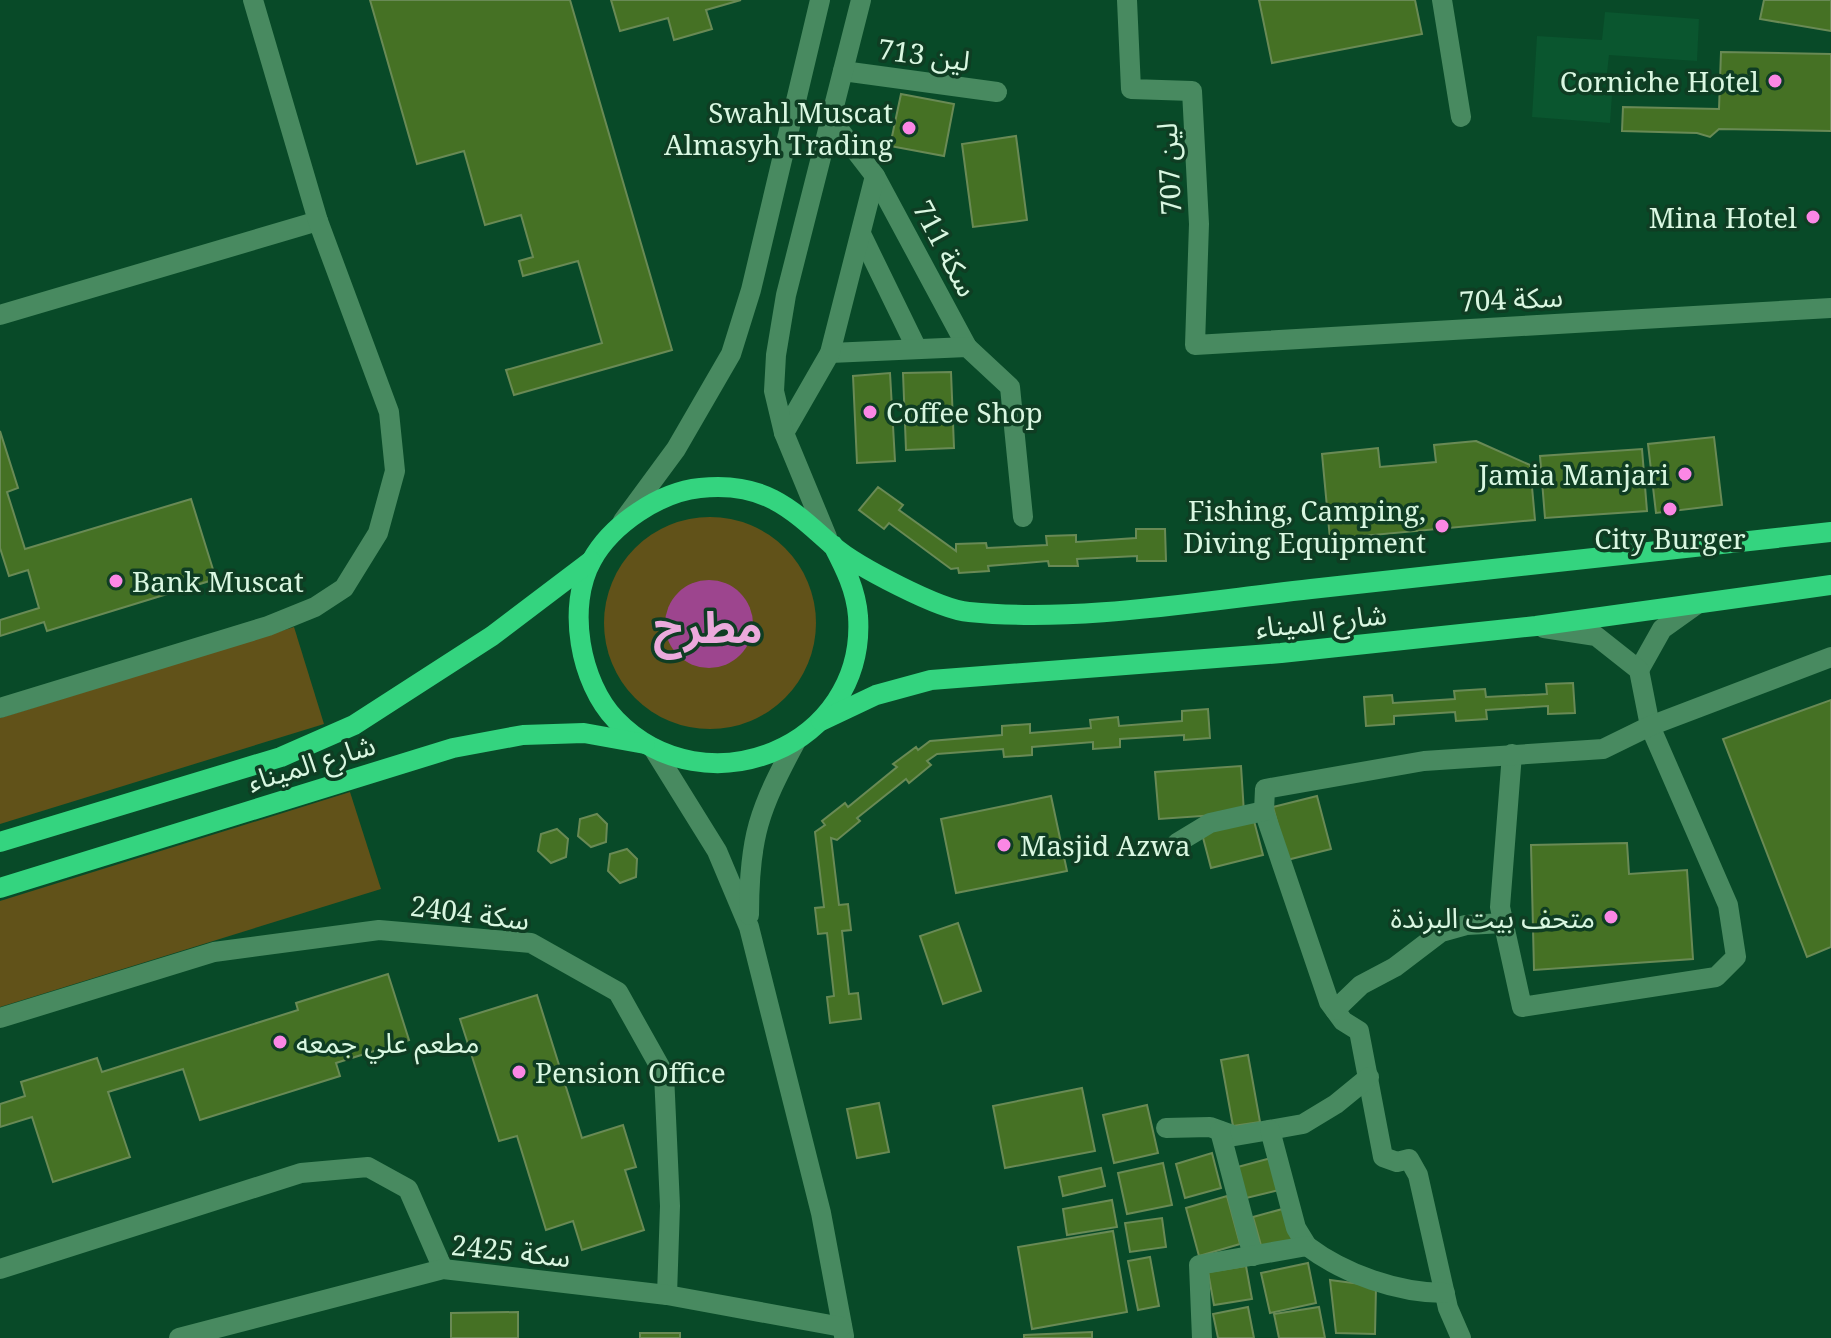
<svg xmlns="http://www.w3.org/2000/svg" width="1831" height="1338" viewBox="0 0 1831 1338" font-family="'Noto Serif','Noto Sans Arabic',serif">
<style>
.built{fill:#0a562f}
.green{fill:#615219}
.water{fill:#9d458e}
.building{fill:#457124;stroke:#698a55;stroke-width:2}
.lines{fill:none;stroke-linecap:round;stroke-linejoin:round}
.minor{stroke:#488a60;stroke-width:20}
.major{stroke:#34d47f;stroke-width:20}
.poi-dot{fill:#fb87e5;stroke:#0f3d23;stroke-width:3}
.labels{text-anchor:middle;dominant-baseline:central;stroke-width:7;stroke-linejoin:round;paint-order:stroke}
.street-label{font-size:28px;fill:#d9f7e1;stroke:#0f3d23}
.poi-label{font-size:28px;fill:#d9f7e1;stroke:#0f3d23;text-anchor:end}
.town-label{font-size:44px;font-weight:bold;fill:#ebaadc;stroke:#0f3d23}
</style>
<rect width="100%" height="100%" fill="#084a28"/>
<polygon class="built" points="1605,12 1699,19 1697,61 1609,55 1607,73 1587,72 1585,92 1612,95 1610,123 1532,117 1537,36 1602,40"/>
<g class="green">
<circle cx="710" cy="623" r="106"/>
<polygon points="294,627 324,724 0,824 0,718"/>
<polygon points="350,792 381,889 0,1007 0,901"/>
</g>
<circle class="water" cx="709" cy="624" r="44"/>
<g class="building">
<polygon points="370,0 570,0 672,350 514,395 506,370 602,343 578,261 523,276 519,261 533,257 521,215 485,225 464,151 417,164"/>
<polygon points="611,0 741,0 706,10 712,29 674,40 668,18 620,31"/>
<polygon points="1259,0 1415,0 1422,34 1272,63"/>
<polygon points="1764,0 1831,0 1831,31 1760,19"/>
<polygon points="1721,52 1831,54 1831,131 1719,129 1710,137 1697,133 1622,131 1623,107 1719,109"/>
<polygon points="901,94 954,104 944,156 890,146"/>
<polygon points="1016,136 1027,220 973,227 962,144"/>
<polygon points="951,372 954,448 906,450 903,373"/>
<polygon points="890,373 895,461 857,463 853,376"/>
<polygon points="0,431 18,488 7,492 25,549 191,499 216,579 47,631 44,622 0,636 0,620 39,608 28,570 9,576 0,548"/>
<polygon points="1714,437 1722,505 1656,513 1648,444"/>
<polygon points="1476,441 1530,465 1535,520 1330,539 1322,454 1378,448 1380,467 1436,462 1434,445"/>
<polygon points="1642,449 1647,511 1545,518 1540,456"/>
<polygon points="878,487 903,505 899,510 956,551 956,544 986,543 987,548 1047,545 1046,536 1076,535 1076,542 1136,538 1136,529 1165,529 1166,561 1137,561 1137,556 1077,559 1078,566 1049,566 1048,561 988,566 989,571 959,573 958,568 951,569 889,523 884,529 859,510"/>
<polygon points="1573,683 1575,713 1548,714 1548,706 1486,710 1487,719 1456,721 1455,712 1394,716 1394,724 1366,726 1364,697 1392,695 1393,703 1455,699 1454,691 1485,689 1486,697 1547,694 1546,684"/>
<polygon points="1831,700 1831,947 1807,957 1723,739"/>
<polygon points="1208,709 1210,738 1184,740 1184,735 1120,739 1120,747 1093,749 1093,742 1032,747 1032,755 1004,757 1003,749 937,754 927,761 931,765 909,783 906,779 857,818 860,821 837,840 831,838 839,905 848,904 851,930 842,931 849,994 858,993 861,1019 830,1023 827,997 834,996 827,933 818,934 815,908 824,907 815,832 825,825 822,821 845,803 848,807 897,767 893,764 916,747 918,750 930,741 1002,735 1002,726 1030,724 1030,733 1091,728 1090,720 1118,717 1119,726 1182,721 1182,711"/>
<polygon points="1241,766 1244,813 1159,819 1155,772"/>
<polygon points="1051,796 1067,871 956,893 941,819"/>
<polygon points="1317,796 1331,849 1287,860 1273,807"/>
<polygon points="597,814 607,824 606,842 591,847 578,836 580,819"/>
<polygon points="1253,817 1263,855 1211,868 1201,830"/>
<polygon points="557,829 568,839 566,857 551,863 538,851 541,834"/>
<polygon points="1627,843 1629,874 1687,870 1693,959 1534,970 1531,845"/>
<polygon points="627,849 637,859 636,877 620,883 608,871 610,854"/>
<polygon points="958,923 981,991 943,1004 920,936"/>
<polygon points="388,974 409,1040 336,1063 340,1076 200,1120 183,1069 108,1092 130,1157 53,1182 32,1117 0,1127 0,1104 25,1096 21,1082 97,1058 102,1072 298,1010 296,1003"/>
<polygon points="537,995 582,1138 623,1125 636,1167 625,1170 644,1230 582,1250 573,1221 546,1230 517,1136 499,1141 460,1019"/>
<polygon points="1248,1055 1260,1122 1233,1126 1221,1060"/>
<polygon points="1082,1088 1095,1151 1005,1168 993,1106"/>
<polygon points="879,1103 889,1152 857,1158 847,1109"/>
<polygon points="1147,1105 1158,1153 1114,1163 1103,1115"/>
<polygon points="1212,1153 1221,1188 1185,1198 1176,1164"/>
<polygon points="1271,1158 1279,1190 1242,1199 1234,1168"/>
<polygon points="1163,1163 1172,1205 1127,1214 1118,1173"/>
<polygon points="1101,1168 1105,1186 1063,1196 1059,1177"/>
<polygon points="1227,1196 1240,1244 1199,1256 1186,1208"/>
<polygon points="1112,1200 1117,1227 1067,1235 1063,1209"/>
<polygon points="1286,1208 1295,1240 1262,1249 1253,1217"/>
<polygon points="1162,1218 1166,1247 1130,1252 1125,1223"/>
<polygon points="1113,1231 1127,1312 1032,1329 1018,1247"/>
<polygon points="1150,1257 1159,1306 1138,1310 1128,1261"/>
<polygon points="1308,1263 1316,1303 1270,1313 1261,1273"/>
<polygon points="1246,1266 1252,1299 1214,1305 1208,1272"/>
<polygon points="1330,1280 1376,1286 1375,1334 1336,1333"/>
<polygon points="1248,1307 1254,1338 1218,1338 1213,1314"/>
<polygon points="1319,1307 1325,1338 1279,1338 1274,1314"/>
<polygon points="518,1312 518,1338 451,1338 451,1313"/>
<polygon points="1092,1332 1092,1338 1024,1338 1024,1335"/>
<rect x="640" y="1333" width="40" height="5"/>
</g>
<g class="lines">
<g class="minor">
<polyline points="1127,0 1131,89 1192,91 1199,224 1195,345 1831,308"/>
<polyline points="1442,0 1461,117"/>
<polyline points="843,71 997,92"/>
<polyline points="831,119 875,176 967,347"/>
<polyline points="861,234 916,347"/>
<polyline points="0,315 318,221"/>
<polyline points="830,353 967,347 1010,387 1023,517"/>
<polyline points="784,433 830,353 875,176"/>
<polyline points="623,521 676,449 731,354 751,290 820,0"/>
<polyline points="827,537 784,433 774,391 776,355 786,295 861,0"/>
<polyline points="1639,670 1662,629 1697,604"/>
<polyline points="0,708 268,626 315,607 344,588 378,533 395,471 389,412 318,221 253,0"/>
<polyline points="653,748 717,851 749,927 821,1213 844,1336"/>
<polyline points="1512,754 1500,907 1522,1007 1716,977 1736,957 1728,905 1650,726 1639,670 1596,636 1544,628"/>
<polyline points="1264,811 1329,1002 1343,1021 1359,1031 1383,1157 1397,1162 1409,1159 1418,1175 1448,1308 1461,1338"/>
<polyline points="1177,843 1210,823 1264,811 1265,789 1424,761 1603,749 1650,726 1831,657"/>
<path d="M 749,915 C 749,836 759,810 796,741"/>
<polyline points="1335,1010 1361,985 1395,967 1441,932 1466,925 1504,923"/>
<polyline points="0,1018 214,952 379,930 531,943 618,992 664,1074 670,1206 667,1295"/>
<polyline points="1166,1128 1210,1127 1235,1136 1303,1124 1336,1104 1369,1077"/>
<polyline points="1270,1130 1296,1228 1307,1246"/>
<polyline points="1220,1131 1253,1256"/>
<polyline points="0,1269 301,1173 368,1167 408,1189 443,1269"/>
<polyline points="179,1338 443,1269 667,1295 842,1327"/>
<path d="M 1202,1338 L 1199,1265 L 1307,1246 C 1344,1274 1398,1293 1445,1293"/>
</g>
<g class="major">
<path d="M 833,545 C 845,568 856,590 858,616 C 867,747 705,812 616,720 C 580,683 566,606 592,560 C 612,524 660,492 700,488 C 763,481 791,508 833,546 C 856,566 940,610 969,612 C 1079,623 1201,601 1311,589 C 1484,570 1657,551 1831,532"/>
<polyline points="821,721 876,695 931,680 1281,653 1536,626 1831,585"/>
<polyline points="0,842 281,757 354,725 492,636 591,561"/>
<polyline points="0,888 453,748 523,735 584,733 645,744"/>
</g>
</g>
<g class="poi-dot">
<circle cx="1775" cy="81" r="8"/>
<circle cx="909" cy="128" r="8"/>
<circle cx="1813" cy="217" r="8"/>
<circle cx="870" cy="412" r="8"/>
<circle cx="1685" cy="474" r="8"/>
<circle cx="1670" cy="509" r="8"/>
<circle cx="1442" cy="526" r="8"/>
<circle cx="116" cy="581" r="8"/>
<circle cx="1004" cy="845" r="8"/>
<circle cx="1611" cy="917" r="8"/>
<circle cx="280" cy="1042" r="8"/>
<circle cx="519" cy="1072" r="8"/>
</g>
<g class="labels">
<g class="street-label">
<text transform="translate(924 54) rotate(8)">713 لين</text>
<text transform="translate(1168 169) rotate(-93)">لين 707</text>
<text transform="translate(946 248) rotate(62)">711 سكة</text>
<text transform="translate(1511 298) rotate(-3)">سكة 704</text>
<text transform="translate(1321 620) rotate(-6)">شارع الميناء</text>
<text transform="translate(311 762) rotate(-17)">شارع الميناء</text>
<text transform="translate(470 912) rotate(7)">سكة 2404</text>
<text transform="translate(511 1250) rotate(6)">سكة 2425</text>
</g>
<g class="poi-label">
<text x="1759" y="81">Corniche Hotel</text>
<text x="893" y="112">Swahl Muscat<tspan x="893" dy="32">Almasyh Trading</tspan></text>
<text x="1797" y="217">Mina Hotel</text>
<text x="886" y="412" text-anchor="start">Coffee Shop</text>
<text x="1669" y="474">Jamia Manjari</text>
<text x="1426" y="510">Fishing, Camping,<tspan x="1426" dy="32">Diving Equipment</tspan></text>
<text x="1670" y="538" text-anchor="middle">City Burger</text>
<text x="132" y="581" text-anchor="start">Bank Muscat</text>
<text x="1020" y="845" text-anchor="start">Masjid Azwa</text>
<text x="1595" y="917">متحف بيت البرندة</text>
<text x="296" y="1042" text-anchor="start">مطعم علي جمعه</text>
<text x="535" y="1072" text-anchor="start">Pension Office</text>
</g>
<g class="town-label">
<text x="708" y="626">مطرح</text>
</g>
</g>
</svg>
